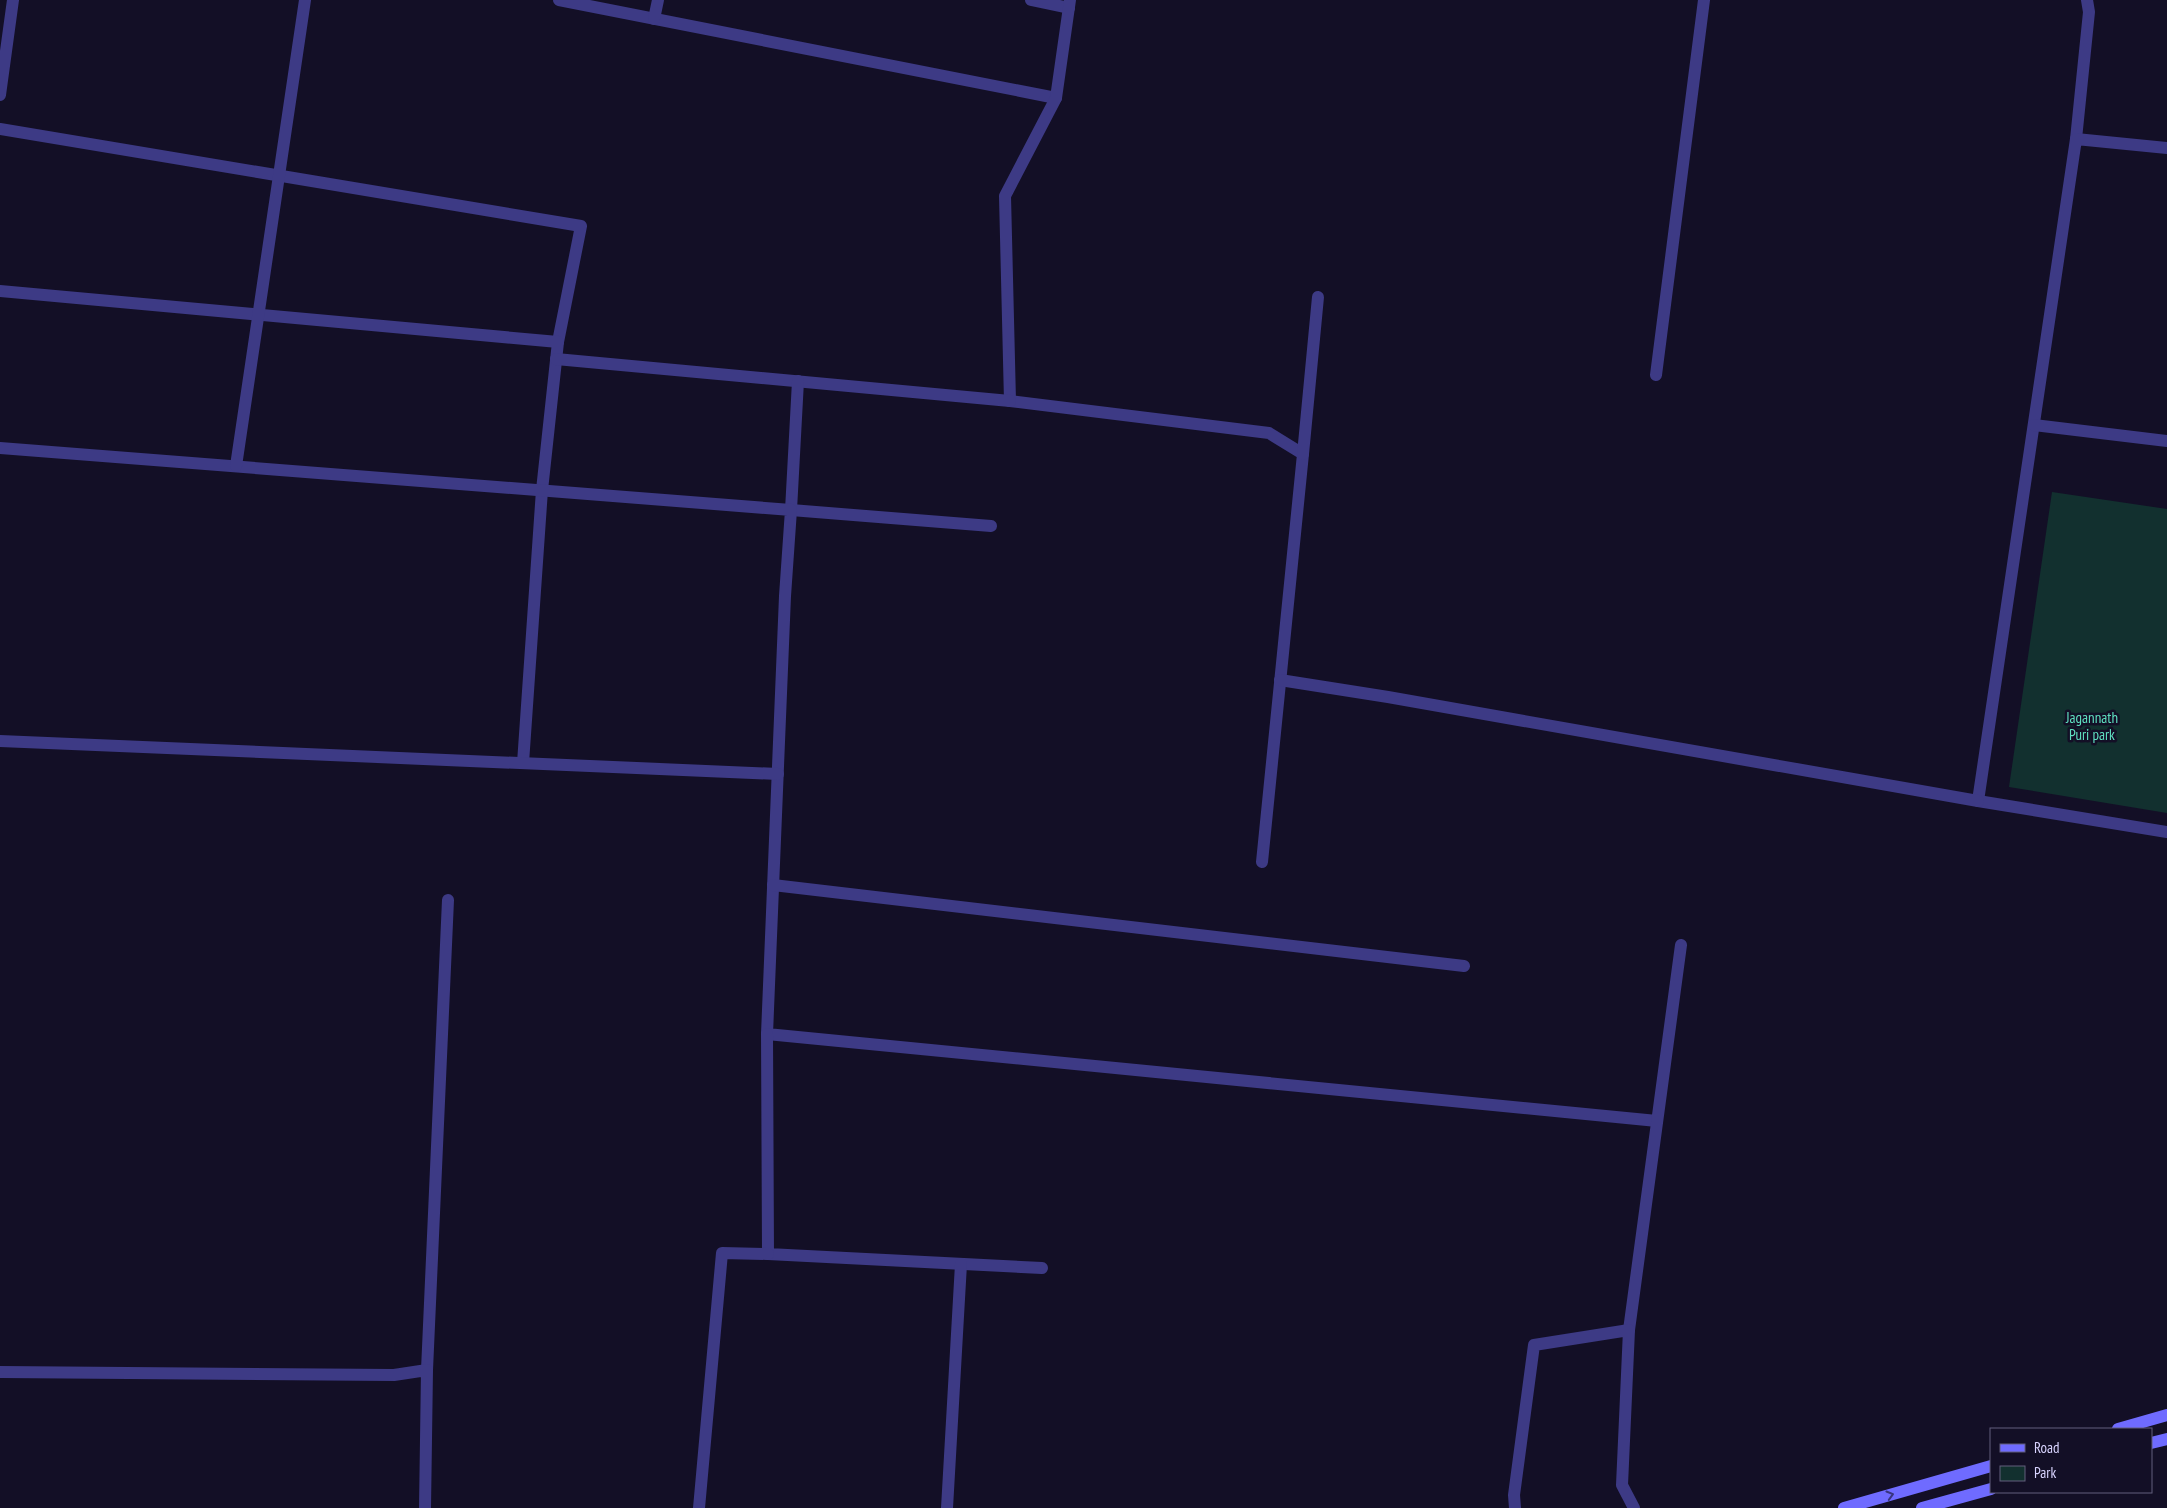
<svg xmlns="http://www.w3.org/2000/svg" width="2167" height="1508" viewBox="0 0 2167 1508" font-family="'PT Sans Narrow',sans-serif">
<style>
.green{fill:#12302f}
.lines{fill:none;stroke-linecap:round;stroke-linejoin:round}
.minor{stroke:#3d3a85;stroke-width:12}
.secondary{stroke:#6f6bff;stroke-width:12}
.oneway{stroke:#38347d}
.labels{text-anchor:middle;dominant-baseline:central;stroke-width:5;stroke-linejoin:round;paint-order:stroke}
.park-label{font-size:15px;fill:#5fe0c0;stroke:#130f26}
</style>
<rect width="100%" height="100%" fill="#130f26"/>
<polygon class="green" points="2052,492 2167,509 2167,813 2009,787"/>
<g class="lines">
<g class="minor">
<polyline points="559,0 1056,98"/>
<polyline points="1031,0 1069,8"/>
<polyline points="1070,0 1056,98 1005,196 1010,401 1269,433 1303,454 1262,862"/>
<polyline points="654,19 658,0"/>
<polyline points="0,95 13,0"/>
<polyline points="0,129 581,226 558,342"/>
<polyline points="2076,139 2089,12 2087,0"/>
<polyline points="2167,148 2076,139 1978,801 2167,832"/>
<polyline points="0,291 558,342 542,490 523,763"/>
<polyline points="556,359 1010,401"/>
<polyline points="1656,375 1704,0"/>
<polyline points="798,381 791,510 991,526"/>
<polyline points="2034,425 2167,441"/>
<polyline points="0,448 791,510 785,596 767,1034 1657,1121"/>
<polyline points="1303,454 1318,297"/>
<polyline points="236,466 305,0"/>
<polyline points="1280,680 1388,697 1978,801"/>
<polyline points="0,741 778,774"/>
<polyline points="773,885 1464,966"/>
<polyline points="767,1034 768,1254 1042,1268"/>
<polyline points="1629,1330 1681,945"/>
<polyline points="427,1370 448,900"/>
<polyline points="0,1372 394,1375 427,1370 425,1508"/>
<polyline points="699,1508 722,1253 768,1254"/>
<polyline points="947,1508 961,1264"/>
<polyline points="1515,1508 1514,1495 1534,1345 1629,1330 1622,1485 1634,1508"/>
</g>
<g class="secondary">
<polyline points="2118,1429 2167,1415"/>
<polyline points="2151,1443 2167,1439"/>
<polyline points="1844,1508 1991,1466"/>
<polyline points="1922,1508 1991,1489"/>
</g>
</g>
<defs><path id="oneway-chevron" d="M-2-3.5L2.5 0L-2 3.5" fill="none" stroke-width="1.6" stroke-linecap="round" stroke-linejoin="round" transform="scale(1.25)"/></defs>
<use class="oneway" href="#oneway-chevron" transform="translate(1890 1495) rotate(-16)"/>
<g class="labels">
<g class="park-label">
<text x="2092" y="717">Jagannath<tspan x="2092" dy="17">Puri park</tspan></text>
</g>
</g>
<rect x="1990" y="1428" width="162" height="65" fill="#130f26" stroke="#625e7d"/>
<rect x="2000" y="1444" width="25" height="8" fill="#6f6bff" stroke="#625e7d"/>
<text x="2034" y="1453" font-size="15" fill="#d9d4ff">Road</text>
<rect x="2000" y="1466" width="25" height="15" fill="#12302f" stroke="#625e7d"/>
<text x="2034" y="1478" font-size="15" fill="#d9d4ff">Park</text>
</svg>
